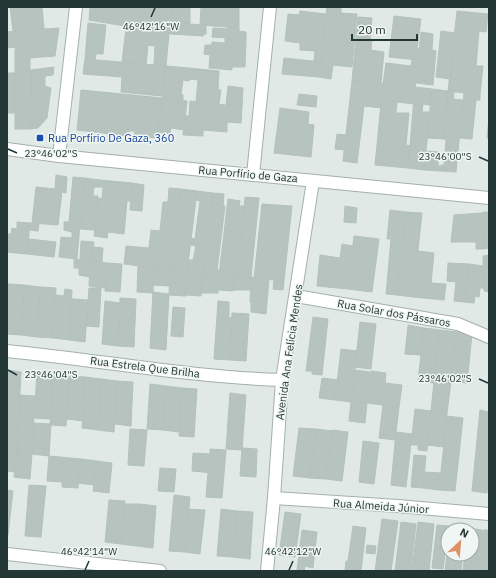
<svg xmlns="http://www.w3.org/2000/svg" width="496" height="578" viewBox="0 0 496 578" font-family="'IBM Plex Sans',sans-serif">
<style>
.building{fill:#b6c3bf;stroke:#b3c2bd}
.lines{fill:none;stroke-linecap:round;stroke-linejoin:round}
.minor-casing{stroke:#a4b0ad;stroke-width:14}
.minor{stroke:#fff;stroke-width:12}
.ticks{fill:none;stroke:#233734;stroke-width:1.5}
.transit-dot{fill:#1a4fb4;stroke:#f0f6f3;stroke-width:1.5}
.labels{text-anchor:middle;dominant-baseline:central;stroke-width:3;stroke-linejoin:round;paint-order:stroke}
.transit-label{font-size:11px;fill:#164399;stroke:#f0f6f3;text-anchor:start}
.street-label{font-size:11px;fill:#233734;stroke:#f0f6f3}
.ticks-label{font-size:10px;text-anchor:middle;fill:#233734;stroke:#f0f6f3;stroke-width:3;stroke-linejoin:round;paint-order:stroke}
</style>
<rect width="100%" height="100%" fill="#e0e9e6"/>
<g class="building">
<polygon points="10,7 42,7 44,29 13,31"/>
<polygon points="90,7 172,7 171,34 131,28 131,27 89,20"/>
<polygon points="172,7 190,7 190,24 171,23"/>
<polygon points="201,7 239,7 239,28 200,25"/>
<polygon points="327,7 341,7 341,13 357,14 352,67 333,65 331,79 319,77"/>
<polygon points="300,11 326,14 321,62 314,61 315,51 300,50 300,43 285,41 288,14 299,15"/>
<polygon points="457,11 488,14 486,32 479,31 476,66 483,66 480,95 448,91"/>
<polygon points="394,16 421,19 417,49 420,49 418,60 389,57"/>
<polygon points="358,17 372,18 370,39 372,39 371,50 384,52 381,83 352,81"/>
<polygon points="88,23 106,25 103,54 96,54 95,60 85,59"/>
<polygon points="171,23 206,25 206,34 204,34 203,36 171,34"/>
<polygon points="228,27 239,28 239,31 246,32 246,39 212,37 213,28 228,29"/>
<polygon points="59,28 55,56 30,58 30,70 15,72 15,31"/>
<polygon points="126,28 169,34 166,66 154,65 155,46 148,45 146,65 122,62"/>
<polygon points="15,31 15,47 7,48 7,32"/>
<polygon points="441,31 455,33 450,79 436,77"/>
<polygon points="421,32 433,34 432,50 436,51 433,85 416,83"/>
<polygon points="225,38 246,39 245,67 232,67 232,70 209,68 210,55 204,54 205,45 212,45 212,42 225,43"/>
<polygon points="284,58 321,62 319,77 282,74"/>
<polygon points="85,59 166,66 162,96 121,92 122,77 83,74"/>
<polygon points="412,59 418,60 415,87 383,84 386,63 411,66"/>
<polygon points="166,66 199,69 198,80 189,79 189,81 183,80 181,94 183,95 183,100 162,98"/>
<polygon points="54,67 53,75 45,76 45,86 51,88 47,118 38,128 30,129 31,70"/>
<polygon points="199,69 219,71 218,90 221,90 219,104 196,102"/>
<polygon points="31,70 30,129 15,129 15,72"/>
<rect x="7" y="73" width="8" height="40"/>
<polygon points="352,81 383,84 381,108 364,106 357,163 343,161"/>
<polygon points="383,84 415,87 414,104 397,102 396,113 409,113 406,145 410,146 408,168 375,165"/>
<polygon points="228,86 243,88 242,107 226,105"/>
<polygon points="415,87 432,89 430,105 423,104 422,112 430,112 424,170 408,168"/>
<polygon points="432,89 448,91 444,139 427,138"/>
<polygon points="81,90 162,98 158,138 134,136 135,131 129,131 129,136 77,130"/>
<polygon points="448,91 454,92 453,99 463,100 456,172 441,171 441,165 444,165 446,139 444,139"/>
<polygon points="464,93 480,95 480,100 476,100 472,139 460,138"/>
<polygon points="299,94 317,96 316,107 297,105"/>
<polygon points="162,98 187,101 184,130 171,128 170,134 158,132"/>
<polygon points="190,101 242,107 241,123 227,122 227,132 203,130 203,136 183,135 185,116 189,116"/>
<polygon points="280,108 309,112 308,124 314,125 311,157 274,153"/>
<polygon points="489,118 489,138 487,138"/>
<polygon points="337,134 346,135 345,150 335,149"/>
<polygon points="426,151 439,152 438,166 441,166 441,171 424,170"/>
<polygon points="56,175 67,177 66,193 62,192 58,225 32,223 36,187 55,189"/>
<polygon points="73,177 84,178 77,259 59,257 61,237 72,238 72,232 64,230 64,222 69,222"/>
<polygon points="84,178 100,180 99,187 94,187 93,196 98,196 95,230 80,229"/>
<polygon points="100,180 132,183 130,201 127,201 124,234 108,232 107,238 94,236 98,198 102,199 103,187 99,187"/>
<polygon points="132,183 144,185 142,211 130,210"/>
<polygon points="169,188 181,189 174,270 156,268 163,202 168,202"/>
<polygon points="181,189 197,191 187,272 174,270"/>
<polygon points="197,191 213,193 204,274 187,272 189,260 193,260 196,246 191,245 191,238 195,239 200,201 196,200"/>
<polygon points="213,193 224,194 223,206 225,206 217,270 220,270 219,275 204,274"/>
<polygon points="245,197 259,198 251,277 238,277"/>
<polygon points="228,199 240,201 239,206 244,206 238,277 219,275"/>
<polygon points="262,204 292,206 284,281 254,278"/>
<polygon points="345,206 357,208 356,223 344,222"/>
<polygon points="390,210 406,212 397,295 386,294 391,239 387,239"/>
<polygon points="406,212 422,213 413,297 397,295"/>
<polygon points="484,212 489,212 489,248 483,249 482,213"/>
<polygon points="482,213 483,249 476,249 476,242 451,242 454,215"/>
<polygon points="17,222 30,223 27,254 7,252 7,234 11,234 12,228 17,229"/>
<polygon points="30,223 39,224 38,231 30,230"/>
<polygon points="151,230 160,231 156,268 124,264 126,246 149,248"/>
<polygon points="354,236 379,239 372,292 348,289"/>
<polygon points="29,239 56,242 54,257 27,254"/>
<polygon points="81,241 94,242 92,261 80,259"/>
<polygon points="342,244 353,246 348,289 317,286 320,255 340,258"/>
<polygon points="93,247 103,248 102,262 92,261"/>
<polygon points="418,251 434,253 431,283 446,284 444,300 413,297"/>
<polygon points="489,255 489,292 484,291 483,256"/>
<polygon points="74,259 90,261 90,277 79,275 79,268 74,268"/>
<polygon points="90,261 107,263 105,288 89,286"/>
<polygon points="107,263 122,264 120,292 105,291"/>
<polygon points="448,263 469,264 464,302 454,301 456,282 447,281"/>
<polygon points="469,264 483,266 484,288 480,288 479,297 475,296 474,303 464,302"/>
<polygon points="138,266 154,268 153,293 137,292"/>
<polygon points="154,268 170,270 169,286 153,285"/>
<polygon points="170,270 187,272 186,296 169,295"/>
<polygon points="187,272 202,273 201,296 186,295"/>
<polygon points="202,273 219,275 218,293 201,293"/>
<polygon points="219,275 234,276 233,291 219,290"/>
<polygon points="234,276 251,277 250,290 233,290"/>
<polygon points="251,277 269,279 266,314 251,312 251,303 250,302"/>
<polygon points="274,280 284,281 283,290 273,289"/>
<polygon points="7,281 8,284 7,309"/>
<polygon points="8,284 24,285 21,335 7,334"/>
<polygon points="24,285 40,287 37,337 21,335"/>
<polygon points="40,287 56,288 53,338 37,337"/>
<polygon points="89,288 101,288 99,327 86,326"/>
<polygon points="65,289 72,290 70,340 53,338 55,295 64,296"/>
<polygon points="153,292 169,294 166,350 150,348"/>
<polygon points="120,298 136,299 134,347 118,346"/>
<polygon points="72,299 88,300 85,342 70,340"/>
<polygon points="105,301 120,303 118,346 102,344"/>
<polygon points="218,301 229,302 229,318 232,318 230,360 214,359"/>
<polygon points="173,307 185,308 183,337 171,336"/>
<polygon points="232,313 249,314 246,361 230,360"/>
<polygon points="313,317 328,319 322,375 312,374 312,371 306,371"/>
<polygon points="360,322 376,324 371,369 355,367"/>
<polygon points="408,325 424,328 421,355 405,354"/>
<polygon points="424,328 440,330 434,383 418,381"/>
<polygon points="440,330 457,332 452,374 435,372"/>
<polygon points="457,332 472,334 467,383 451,381"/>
<polygon points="341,349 357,351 351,402 335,400"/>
<polygon points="7,370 21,372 17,453 7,452"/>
<polygon points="355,370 370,372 367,403 351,402"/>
<polygon points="371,371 386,373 385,383 402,385 399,407 367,403"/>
<polygon points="435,372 452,374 447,413 431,411"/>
<polygon points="37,373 53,374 51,419 34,418"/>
<polygon points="53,374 69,376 66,426 50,425"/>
<polygon points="69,376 85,377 83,421 67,419"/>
<polygon points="85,377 101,379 98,430 82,428"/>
<polygon points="322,378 338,380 335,400 319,398"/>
<polygon points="101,379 117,381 114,432 98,430"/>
<polygon points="117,381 133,382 131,426 115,424"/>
<polygon points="150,384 166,386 163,430 147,429"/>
<polygon points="166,386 182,388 179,432 163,430"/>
<polygon points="182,388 197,389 194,437 179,436"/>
<polygon points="230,393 246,395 242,450 226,449"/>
<polygon points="20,395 35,396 32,454 17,453"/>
<polygon points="351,402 367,403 365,423 349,421"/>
<polygon points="383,405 399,407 395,440 379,438"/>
<polygon points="415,409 431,411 427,451 418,450 418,445 411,445"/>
<polygon points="480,410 489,412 489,474 487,493 472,491"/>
<polygon points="431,411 447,413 444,447 427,445"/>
<polygon points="447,416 463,418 455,491 439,490"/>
<polygon points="34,423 51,424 49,456 32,454"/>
<polygon points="299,428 316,429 310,478 293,476"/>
<polygon points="130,429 147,430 144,466 128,465"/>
<polygon points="316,429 332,431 326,479 310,478"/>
<polygon points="332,430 348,432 342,481 326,479"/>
<polygon points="396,432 412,434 406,487 391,485"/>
<polygon points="363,441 379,443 374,484 359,482"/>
<polygon points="242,448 257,449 256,477 240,476"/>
<polygon points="210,449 226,450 224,474 192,471 193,453 210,454"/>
<polygon points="7,452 17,453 15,472 7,471"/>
<polygon points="17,453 32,454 30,479 14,477"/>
<polygon points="414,455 426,456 423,488 411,487"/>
<polygon points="49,456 81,459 78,488 62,487 62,482 47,481"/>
<polygon points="81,459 97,461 94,485 78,483"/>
<polygon points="97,461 112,463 109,493 93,491"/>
<polygon points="160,468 176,469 174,492 158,491"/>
<polygon points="424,472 441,473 439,490 423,488"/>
<polygon points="208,473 224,474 222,498 206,497"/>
<polygon points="29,485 46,486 41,537 25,536"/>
<polygon points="7,490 13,491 8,535 7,535"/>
<polygon points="174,495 190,497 185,552 169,551"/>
<polygon points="109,500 125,501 121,544 105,542"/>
<polygon points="125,504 140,504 137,546 121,544"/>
<polygon points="140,504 156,506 153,548 137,546"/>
<polygon points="188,509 205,510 200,554 185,552"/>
<polygon points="221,509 237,511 233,557 217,556"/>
<polygon points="237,511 253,512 250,559 233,557"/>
<polygon points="285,512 301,514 295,557 279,555"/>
<polygon points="382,519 398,521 391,571 375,571"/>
<polygon points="401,522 416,524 411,571 395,571"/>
<polygon points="418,522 434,524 429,571 412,571"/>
<polygon points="437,525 449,526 443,569 432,568"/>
<polygon points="353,526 366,528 361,571 345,571 346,561 348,561"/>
<polygon points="450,526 466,528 466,530 450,530"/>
<polygon points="468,528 482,530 477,571 463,571 465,554 472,554 472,530 468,530"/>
<polygon points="302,530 317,532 313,568 305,566 304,571 297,571"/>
<polygon points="483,530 489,530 489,571 478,571"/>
<polygon points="367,545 376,546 375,554 366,553"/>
<polygon points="448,546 448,554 463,554 461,571 445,571"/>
</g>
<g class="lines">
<defs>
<g id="minor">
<polyline points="7,149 59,156 489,198"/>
<polyline points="59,156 76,7"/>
<polyline points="253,175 270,7"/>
<polyline points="296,296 458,324 489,337"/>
<path d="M 7,351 C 99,360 190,377 282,380"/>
<polyline points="274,498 398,506 489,514"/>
<polyline points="7,554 160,571"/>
<polyline points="267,571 274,498 282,380 313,181"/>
</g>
</defs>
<use href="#minor" class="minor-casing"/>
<use href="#minor" class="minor"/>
</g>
<path class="ticks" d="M 151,17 L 155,8M 8,149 L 17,153M 479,157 L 488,161M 8,370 L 17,375M 479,379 L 488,383M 85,570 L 89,561M 289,570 L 293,561"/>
<rect class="transit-dot" x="36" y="134" width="8" height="8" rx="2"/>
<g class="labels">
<g class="transit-label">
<text x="48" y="138">Rua Porfírio De Gaza, 360</text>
</g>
<g class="street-label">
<text transform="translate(248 174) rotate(5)">Rua Porfírio de Gaza</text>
<text transform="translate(394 313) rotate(10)">Rua Solar dos Pássaros</text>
<text transform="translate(289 352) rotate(-82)">Avenida Ana Felícia Mendes</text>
<text transform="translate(145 367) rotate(7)">Rua Estrela Que Brilha</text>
<text transform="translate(381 506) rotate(4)">Rua Almeida Júnior</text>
</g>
</g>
<g class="ticks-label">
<text x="151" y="30">46°42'16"W</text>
<text x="51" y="157">23°46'02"S</text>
<text x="445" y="160">23°46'00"S</text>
<text x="51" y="378">23°46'04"S</text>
<text x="445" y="382">23°46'02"S</text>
<text x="89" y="555">46°42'14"W</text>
<text x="293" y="555">46°42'12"W</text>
</g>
<rect width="496" height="578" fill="none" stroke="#233734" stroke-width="16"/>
<g transform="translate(460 542) rotate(26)"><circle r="19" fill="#f0f6f3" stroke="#9eaaa7"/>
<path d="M0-3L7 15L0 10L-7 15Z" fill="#e09066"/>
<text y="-6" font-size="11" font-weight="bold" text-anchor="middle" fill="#233734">N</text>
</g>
<path d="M352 34v6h65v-6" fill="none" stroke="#233734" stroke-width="2"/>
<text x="358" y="34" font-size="12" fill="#233734" stroke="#f0f6f3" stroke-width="3" paint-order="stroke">20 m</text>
</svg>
